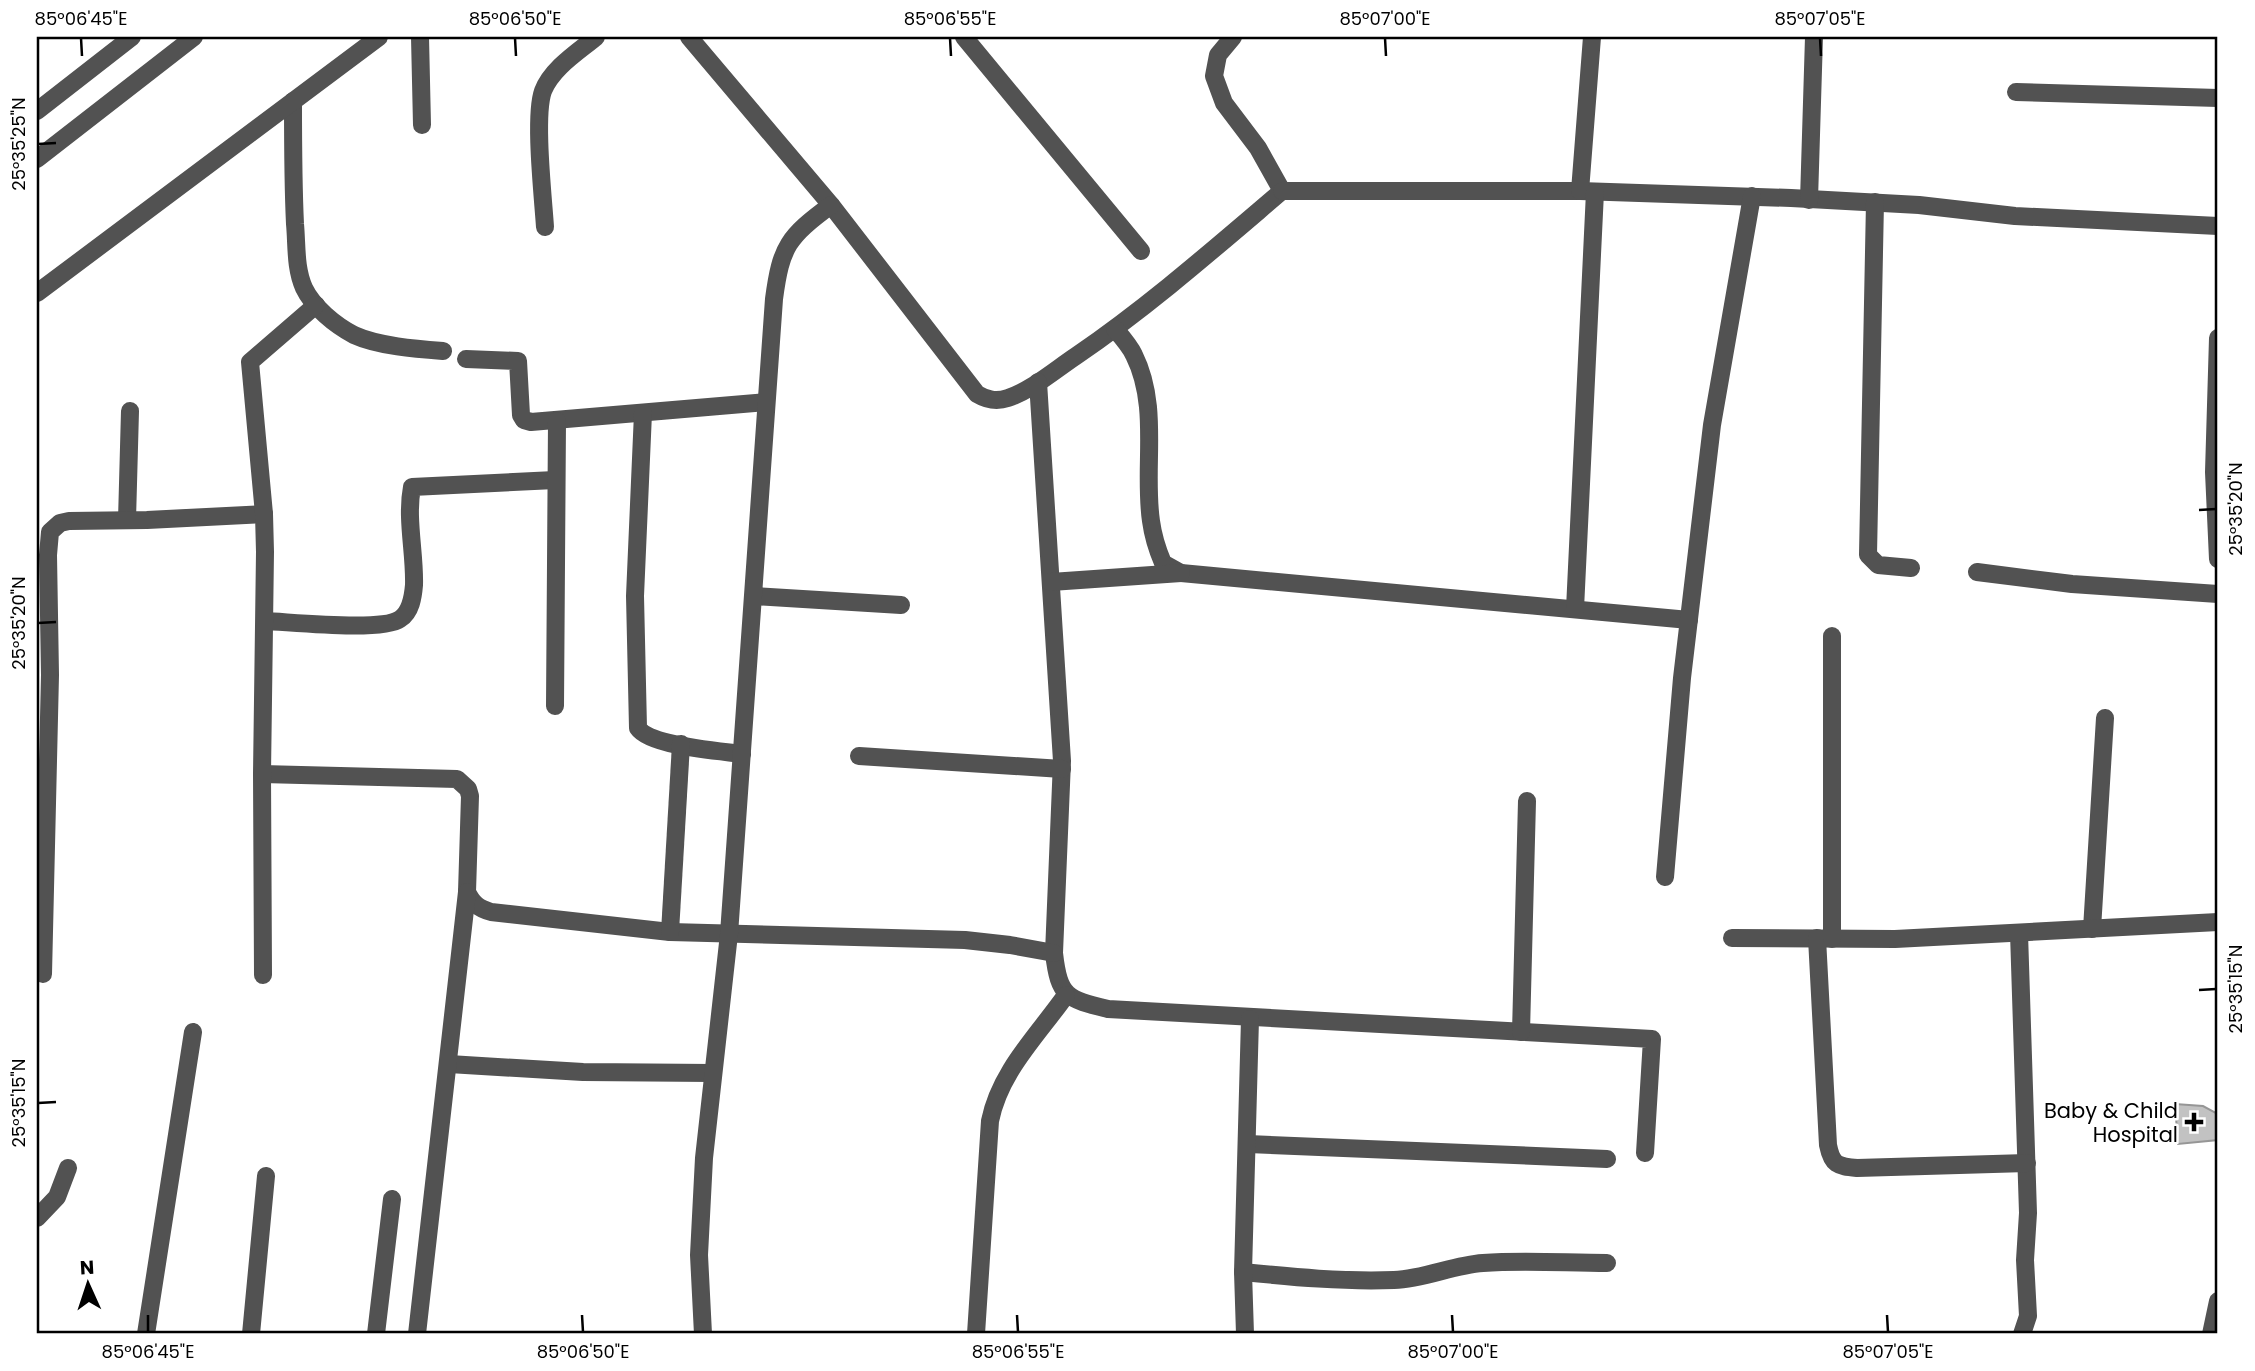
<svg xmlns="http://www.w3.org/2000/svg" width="2255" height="1371" viewBox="0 0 2255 1371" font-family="Poppins,sans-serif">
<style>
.building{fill:#c2c2c2;stroke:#969696;stroke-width:2}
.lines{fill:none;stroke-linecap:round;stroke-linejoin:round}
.minor{stroke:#525252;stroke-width:18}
.ticks{fill:none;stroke:#000;stroke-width:2.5}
.poi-dot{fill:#000;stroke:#fff;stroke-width:2.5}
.labels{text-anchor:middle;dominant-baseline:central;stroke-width:5;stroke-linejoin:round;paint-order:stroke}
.poi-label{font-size:21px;fill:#000;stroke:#fff;text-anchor:end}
.neatline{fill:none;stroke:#000;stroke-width:2.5}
.ticks-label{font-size:18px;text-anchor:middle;fill:#000}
</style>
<rect width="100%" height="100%" fill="#fff"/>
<polygon class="building" points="2175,1104 2203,1106 2216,1113 2218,1115 2218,1140 2178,1144"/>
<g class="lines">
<g class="minor">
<polyline points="420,37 422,125"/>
<path d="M 689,37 L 831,205 L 977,394 C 987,400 996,402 1008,398 C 1032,390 1055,370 1076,356 C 1149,306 1215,248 1282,191 L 1258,148 L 1224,103 L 1214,76 L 1218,55 L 1233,37"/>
<polyline points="964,37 1141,251"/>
<polyline points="2016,92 2218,98"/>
<path d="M 293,101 C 293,142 293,183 295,224 C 297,245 295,268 304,288 C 313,307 335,325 354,335 C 378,346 416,349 443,351"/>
<polyline points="37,111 132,37"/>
<polyline points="37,159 194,37"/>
<polyline points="1282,191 1580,191 1791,198 1919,205 2015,216 2218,226"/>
<polyline points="1580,191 1592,37"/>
<polyline points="1809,200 1814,37"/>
<polyline points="1875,202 1868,555 1878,565 1911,568"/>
<path d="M 545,227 C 543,196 534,116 543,91 C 552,68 578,52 596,37"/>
<polyline points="37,293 379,37"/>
<path d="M 1115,329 C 1122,337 1130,346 1134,355 C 1160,407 1143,467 1151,521 C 1153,536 1157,549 1163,563 L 1181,573 L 1689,620"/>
<polyline points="2218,338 2214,472 2218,559"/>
<polyline points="466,359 518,361 521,415 524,420 531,422 766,402"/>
<path d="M 1038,382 L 1062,761 L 1054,953 C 1059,997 1067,999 1108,1009 L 1652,1039 L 1645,1153"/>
<path d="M 643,413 L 635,596 L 638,728 C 650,746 720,751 742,754"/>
<polyline points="127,520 130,411"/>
<polyline points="1977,572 2072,584 2218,594"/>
<polyline points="1051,582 1181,573"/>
<polyline points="754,596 901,605"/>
<polyline points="1575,609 1595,192"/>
<path d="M 265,621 C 291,622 382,632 400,619 C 411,612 413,597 414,585 C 415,553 406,519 412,487 L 555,480"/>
<polyline points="555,706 557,421"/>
<polyline points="859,756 1062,769"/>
<path d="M 262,774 L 457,779 L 468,789 L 470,796 L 467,892 C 473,904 478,908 491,912 L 670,932 L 965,940 L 1010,945 L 1054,953"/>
<polyline points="1665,877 1682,678 1712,425 1752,196"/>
<polyline points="2092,929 2105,718"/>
<polyline points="670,932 681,744"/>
<polyline points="2019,933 2028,1213 2025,1260 2028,1316 2022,1334"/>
<polyline points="1732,938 1895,939 2218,922"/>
<path d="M 1817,938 L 1828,1145 C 1832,1165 1837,1166 1857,1168 L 2027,1163"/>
<polyline points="1832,939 1832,636"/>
<polyline points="43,974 50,675 48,555 50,532 60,523 69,521 147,520 264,514"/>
<polyline points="263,975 262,774 265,552 264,514 250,362 316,305"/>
<polyline points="1521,1032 1527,801"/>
<polyline points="449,1064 583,1072 713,1073"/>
<polyline points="1248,1144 1607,1159"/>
<polyline points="37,1218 57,1197 68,1168"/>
<path d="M 1243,1272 C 1293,1277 1344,1282 1394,1280 C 1425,1279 1453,1265 1483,1263 C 1524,1260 1566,1263 1607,1263"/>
<polyline points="146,1334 193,1032"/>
<polyline points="251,1334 266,1176"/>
<polyline points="376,1334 392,1199"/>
<polyline points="417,1334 467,892"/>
<path d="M 703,1334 L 699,1255 L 704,1158 L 729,934 L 774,299 C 781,246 788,237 831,205"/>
<path d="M 976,1334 L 990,1121 C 1000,1071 1038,1035 1066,995"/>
<polyline points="1245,1334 1243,1272 1250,1019"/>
<polyline points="2211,1334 2218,1301"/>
</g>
</g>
<path class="ticks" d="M 81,38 L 82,56M 515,38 L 516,56M 950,38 L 951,56M 1385,38 L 1386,56M 1820,38 L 1821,56M 38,144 L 56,143M 2199,510 L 2216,509M 38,623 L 56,622M 2199,990 L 2216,989M 38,1103 L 56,1102M 148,1315 L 148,1332M 582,1315 L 583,1332M 1017,1315 L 1018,1332M 1452,1315 L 1453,1332M 1887,1315 L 1888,1332"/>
<path class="poi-dot" d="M2190.5 1111.5h7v7h7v7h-7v7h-7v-7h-7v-7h7z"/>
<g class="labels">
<g class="poi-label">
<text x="2178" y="1110">Baby &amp; Child<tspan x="2178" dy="24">Hospital</tspan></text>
</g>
</g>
<rect width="2255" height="1371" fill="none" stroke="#ffffff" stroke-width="77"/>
<g transform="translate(88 1284) rotate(357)" stroke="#ffffff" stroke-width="5" paint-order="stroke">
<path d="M0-5L12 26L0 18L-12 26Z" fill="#000000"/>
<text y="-10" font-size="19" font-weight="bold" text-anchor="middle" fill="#000000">N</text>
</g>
<rect x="38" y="38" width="2178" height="1294" class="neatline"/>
<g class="ticks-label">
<text x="81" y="25">85°06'45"E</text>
<text x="515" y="25">85°06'50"E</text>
<text x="950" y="25">85°06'55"E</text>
<text x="1385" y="25">85°07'00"E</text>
<text x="1820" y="25">85°07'05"E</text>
<text transform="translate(19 144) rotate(-90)" y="6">25°35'25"N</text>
<text transform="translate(2236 509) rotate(-90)" y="6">25°35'20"N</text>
<text transform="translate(19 623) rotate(-90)" y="6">25°35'20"N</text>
<text transform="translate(2236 989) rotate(-90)" y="6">25°35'15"N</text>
<text transform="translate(19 1103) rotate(-90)" y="6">25°35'15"N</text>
<text x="148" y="1358">85°06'45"E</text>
<text x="583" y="1358">85°06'50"E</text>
<text x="1018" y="1358">85°06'55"E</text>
<text x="1453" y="1358">85°07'00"E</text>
<text x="1888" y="1358">85°07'05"E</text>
</g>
</svg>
